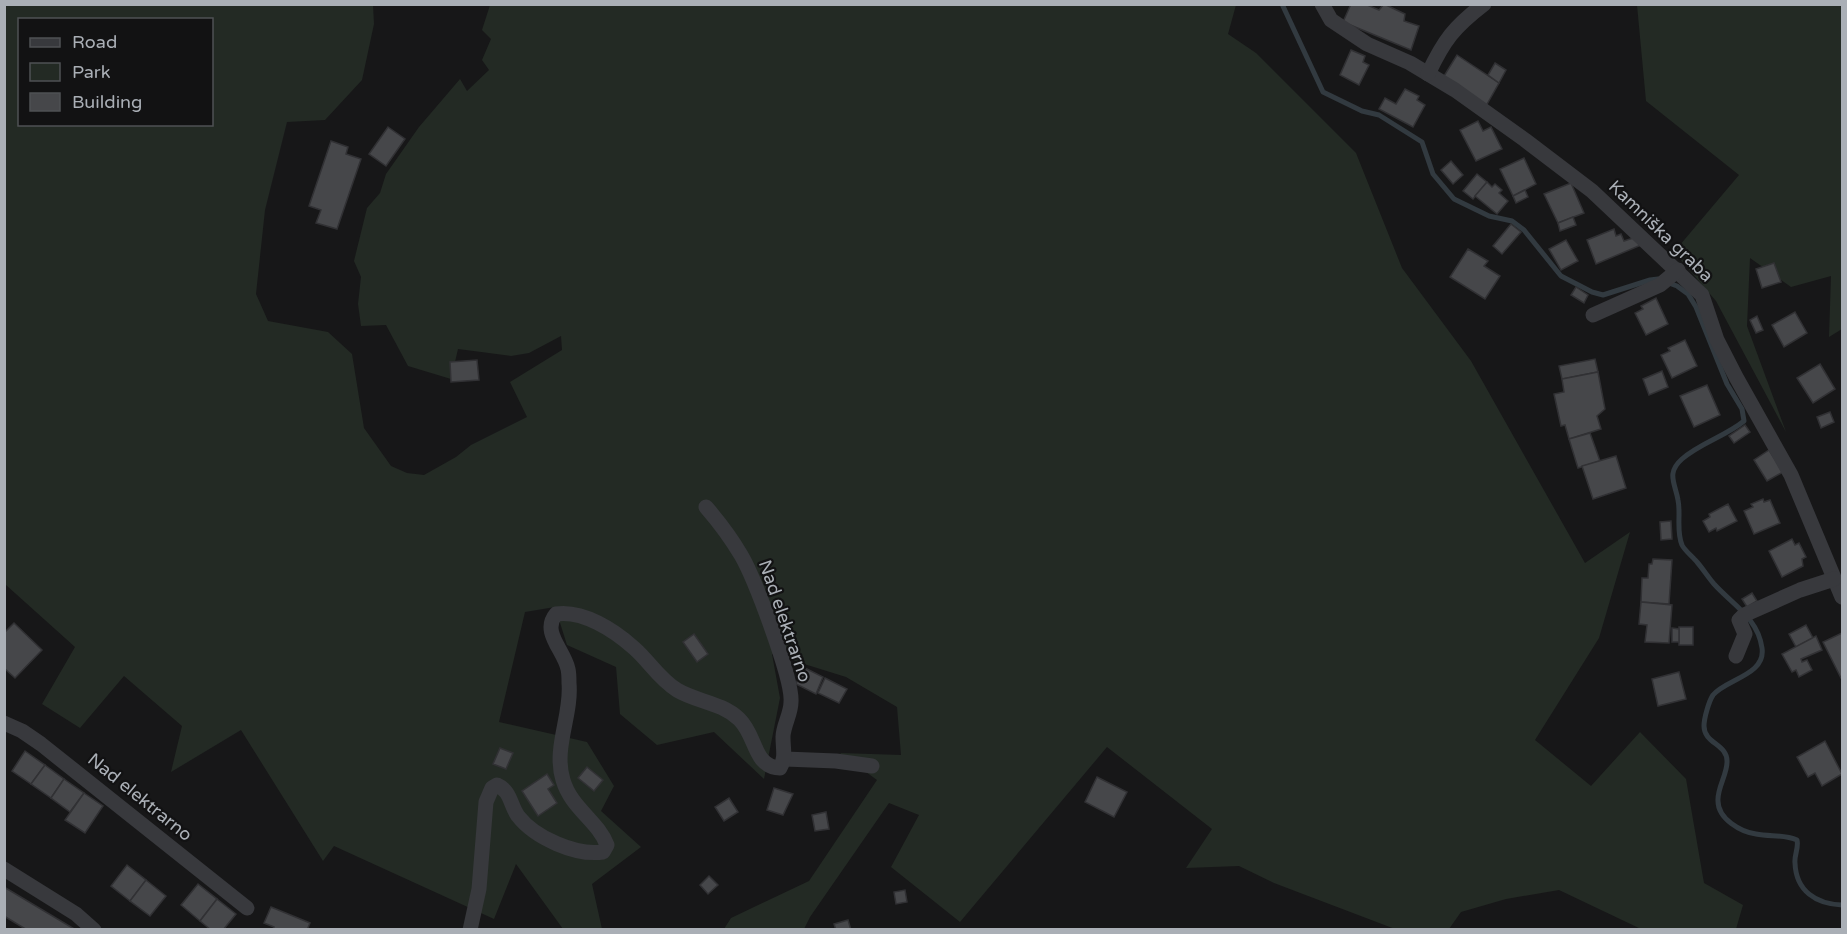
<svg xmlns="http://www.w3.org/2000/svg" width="1847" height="934" viewBox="0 0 1847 934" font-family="'Varela Round',sans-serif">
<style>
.green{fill:#232a24;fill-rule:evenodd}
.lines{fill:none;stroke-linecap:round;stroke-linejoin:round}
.stream{stroke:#323a40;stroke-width:5}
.building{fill:#46474a;stroke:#313134;stroke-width:1.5}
.minor{stroke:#38393d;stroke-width:15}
.labels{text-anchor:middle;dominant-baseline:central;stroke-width:4.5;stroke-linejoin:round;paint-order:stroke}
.street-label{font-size:18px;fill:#aaafb6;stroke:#121213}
</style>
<rect width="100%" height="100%" fill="#171718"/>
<g class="green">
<path d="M 5,5 L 373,5 L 374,24 L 362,80 L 325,120 L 287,122 L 265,210 L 256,294 L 268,321 L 328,332 L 352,354 L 364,428 L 391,466 L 407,473 L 424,475 L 456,457 L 471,445 L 527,417 L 510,382 L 562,350 L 561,336 L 529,353 L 511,356 L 458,349 L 451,379 L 408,366 L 386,325 L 361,326 L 358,304 L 361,277 L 354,261 L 367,208 L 380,193 L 386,174 L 419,127 L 460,79 L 467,91 L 489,70 L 482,60 L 491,39 L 482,30 L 490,5 L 1236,5 L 1228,34 L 1256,53 L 1356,153 L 1402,268 L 1471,361 L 1585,563 L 1630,532 L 1599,638 L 1535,740 L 1591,786 L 1640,732 L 1686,779 L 1704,883 L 1743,905 L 1736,929 L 1641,929 L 1559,890 L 1506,899 L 1461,912 L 1449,929 L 1395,929 L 1274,883 L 1239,866 L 1186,868 L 1212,829 L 1107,747 L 960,922 L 891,867 L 919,815 L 889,803 L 810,917 L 804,929 L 724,929 L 731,918 L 809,881 L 877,780 L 840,753 L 901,755 L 897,707 L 846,677 L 772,654 L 780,698 L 764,779 L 714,732 L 657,745 L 620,714 L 616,667 L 567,645 L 555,607 L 525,612 L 499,722 L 587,742 L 614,786 L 601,811 L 641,847 L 592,884 L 602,929 L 563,929 L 516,864 L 494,919 L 334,846 L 323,861 L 241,730 L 171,772 L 182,726 L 124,676 L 80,728 L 42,704 L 75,647 L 6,585 L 5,587 ZM 20,20 L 212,20 L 212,124 L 20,124 Z"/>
<polygon points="1637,5 1842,5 1842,329 1829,337 1831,276 1791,287 1750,258 1747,326 1786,432 1716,301 1674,252 1739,175 1646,101"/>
</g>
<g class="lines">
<path class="stream" d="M 1282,4 L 1323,92 L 1362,111 L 1379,115 L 1422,142 L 1433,174 L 1454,199 L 1489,216 L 1512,221 L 1524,230 L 1561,276 L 1592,292 L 1603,295 L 1650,280 L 1658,279 L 1677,286 L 1688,294 L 1696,307 L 1727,384 L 1742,409 L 1744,421 C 1726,436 1700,443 1682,459 C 1666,473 1675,483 1678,500 C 1681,514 1676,531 1682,545 C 1685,551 1693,557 1697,562 C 1703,569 1708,577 1714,584 C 1732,604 1758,618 1762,648 C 1766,675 1726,679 1713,695 C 1709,701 1704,718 1704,726 C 1704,744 1728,744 1727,762 C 1727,775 1717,788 1718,801 C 1718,819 1741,832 1756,834 C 1770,837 1784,834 1797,840 C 1799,848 1794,855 1795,863 C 1796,891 1816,904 1842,905"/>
</g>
<g class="building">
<polygon points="1351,4 1365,4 1379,10 1384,4 1405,14 1404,21 1419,26 1411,50 1343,22"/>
<polygon points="1351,50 1365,56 1363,62 1369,65 1359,85 1340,75"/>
<polygon points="1457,55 1499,83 1486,106 1444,76"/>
<polygon points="1495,63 1506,70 1499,83 1488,75"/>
<polygon points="1405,89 1419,96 1417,100 1425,105 1413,127 1379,109 1385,98 1396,104"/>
<polygon points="1478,121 1483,131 1491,127 1502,149 1476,161 1460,130"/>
<polygon points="388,127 405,139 386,166 369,154"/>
<polygon points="331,141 348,147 346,154 361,159 337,229 316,223 321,210 309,206"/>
<polygon points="1524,158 1536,184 1513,196 1500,169"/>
<polygon points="1451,161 1463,175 1453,184 1441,170"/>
<polygon points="1477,174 1487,182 1473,199 1463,191"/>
<polygon points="1487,182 1492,187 1495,184 1502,190 1499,193 1508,201 1497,214 1475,196"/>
<polygon points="1571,183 1584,213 1558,223 1544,194"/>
<polygon points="1525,190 1528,197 1516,203 1513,196"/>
<polygon points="1573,217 1576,225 1560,231 1558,223"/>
<polygon points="1511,224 1521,232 1502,254 1493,246"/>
<polygon points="1614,229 1616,236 1621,234 1624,241 1633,238 1641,245 1596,264 1587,240"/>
<polygon points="1566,240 1578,261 1561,270 1549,249"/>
<polygon points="1468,249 1488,261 1484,266 1500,276 1485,299 1450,277"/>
<polygon points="1774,263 1781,282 1762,288 1756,269"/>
<polygon points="1576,287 1588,295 1584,303 1571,295"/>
<polygon points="1656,298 1668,324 1646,335 1635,313 1643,309 1641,306"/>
<polygon points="1795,312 1807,333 1784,347 1772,325"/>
<polygon points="1757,316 1763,330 1756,333 1750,320"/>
<polygon points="1685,340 1697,366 1672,378 1661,355 1670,351 1668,348"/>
<polygon points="1595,359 1598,372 1562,379 1559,366"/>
<polygon points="477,360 479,380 451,382 450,362"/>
<polygon points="1820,364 1835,389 1813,403 1797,378"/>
<polygon points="1662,371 1668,387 1649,395 1643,379"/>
<polygon points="1598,372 1605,409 1597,416 1601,429 1569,439 1565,425 1561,426 1554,394 1564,392 1562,379"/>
<polygon points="1707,385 1720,415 1694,427 1680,396"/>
<polygon points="1830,412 1834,422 1821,428 1817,417"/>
<polygon points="1745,425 1750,432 1734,443 1729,436"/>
<polygon points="1590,433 1600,461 1578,468 1569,439"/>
<polygon points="1769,450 1783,472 1767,481 1754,460"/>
<polygon points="1616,456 1626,488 1593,499 1582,466"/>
<polygon points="1763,499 1764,502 1770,500 1780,523 1754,534 1744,511 1753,507 1751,504"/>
<polygon points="1728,504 1737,521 1717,531 1716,528 1709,532 1703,521 1710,517 1709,514"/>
<polygon points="1671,521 1672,539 1661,540 1660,522"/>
<polygon points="1792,539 1795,545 1799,543 1806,557 1802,559 1803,566 1782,577 1769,551"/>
<polygon points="1653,559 1672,560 1669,604 1641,602 1642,578 1648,578 1649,564 1652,564"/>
<polygon points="1752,593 1757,601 1747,607 1742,599"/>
<polygon points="1641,602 1672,605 1669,643 1645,642 1647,625 1639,624"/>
<polygon points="14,623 42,650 15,678 4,668 4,633"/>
<polygon points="1806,625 1813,638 1796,647 1789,634"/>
<rect x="1679" y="627" width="14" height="18"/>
<polygon points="1672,628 1679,629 1679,642 1672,642"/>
<polygon points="1842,633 1842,677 1841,678 1823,642"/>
<polygon points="694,634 708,654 697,662 683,642"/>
<polygon points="1816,636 1822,650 1801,659 1802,662 1807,660 1812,670 1799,677 1796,670 1792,672 1782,654"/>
<polygon points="803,667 823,677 816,694 796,684"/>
<polygon points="1679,672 1686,699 1658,706 1652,679"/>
<polygon points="825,678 847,689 839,703 818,693"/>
<polygon points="1825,741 1842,774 1822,786 1815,773 1808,777 1797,757"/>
<polygon points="500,748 513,753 506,769 493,764"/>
<polygon points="25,751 45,765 31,784 12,771"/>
<polygon points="45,765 64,779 51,798 31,784"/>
<polygon points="587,767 603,780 594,791 578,778"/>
<polygon points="547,774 554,785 548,789 557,803 538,816 522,791"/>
<polygon points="1097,777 1127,792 1114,817 1085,802"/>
<polygon points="64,779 84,793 70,812 51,798"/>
<polygon points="774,788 793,794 783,815 767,810"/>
<polygon points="84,793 103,806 85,833 65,820"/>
<polygon points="729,798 738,812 724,821 715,807"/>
<polygon points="826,812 829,829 815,831 812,815"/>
<polygon points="127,865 146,880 130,901 111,886"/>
<polygon points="709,876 718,885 708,894 700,885"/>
<polygon points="146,880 166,896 150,916 130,901"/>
<polygon points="198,884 217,899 200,921 181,905"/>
<polygon points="4,887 76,930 27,930 4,916"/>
<polygon points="905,890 907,902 896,904 894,892"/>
<polygon points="217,899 236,914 223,930 211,930 200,921"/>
<polygon points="271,907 310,923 307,930 273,930 274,927 264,923"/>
<polygon points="848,920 851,930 836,930 834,924"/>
</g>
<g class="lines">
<g class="minor">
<polyline points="1322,4 1331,20 1367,44 1410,63 1455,90 1525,140 1592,191 1702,295 1717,340 1736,377 1791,475 1842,597"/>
<path d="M 1428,74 C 1444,40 1454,27 1484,4"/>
<polyline points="1593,315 1660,285 1678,270"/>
<polyline points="1736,656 1745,634 1739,620 1744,615 1800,590 1834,579"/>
<polyline points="4,723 22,731 41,744 247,908"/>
<polyline points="785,759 836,761 872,766"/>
<polyline points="4,869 76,914 94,930"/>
<path d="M 470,930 L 479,889 L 486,802 L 492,788 L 497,785 C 511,791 510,805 518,816 C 535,838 576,856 603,852 L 607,845 C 598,821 571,808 563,780 C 553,748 572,715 569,683 C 569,678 569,673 568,669 C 564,650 541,632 556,614 C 583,610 614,630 634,648 C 649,661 659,679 677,690 C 697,702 721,702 739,719 C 757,736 753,767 780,768 C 786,757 783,750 783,737 C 783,726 791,714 791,702 C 793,679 754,577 741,555 C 731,538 719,522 706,507"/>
</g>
</g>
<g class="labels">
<g class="street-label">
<text transform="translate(1661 231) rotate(44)">Kamniška graba</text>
<text transform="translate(785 621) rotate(71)">Nad elektrarno</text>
<text transform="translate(140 797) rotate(39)">Nad elektrarno</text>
</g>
</g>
<rect width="1847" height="934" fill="none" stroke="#aaafb6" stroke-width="12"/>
<rect x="18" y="18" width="195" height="108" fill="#121213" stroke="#4f5154" stroke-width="1.5"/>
<rect x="30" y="38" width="30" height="9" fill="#38393d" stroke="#4f5154" stroke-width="1.5"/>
<text x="72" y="48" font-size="18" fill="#aaafb6">Road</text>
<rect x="30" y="63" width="30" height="18" fill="#232a24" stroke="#4f5154" stroke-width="1.5"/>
<text x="72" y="78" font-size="18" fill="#aaafb6">Park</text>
<rect x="30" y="93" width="30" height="18" fill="#46474a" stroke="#4f5154" stroke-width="1.5"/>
<text x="72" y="108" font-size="18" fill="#aaafb6">Building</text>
</svg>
